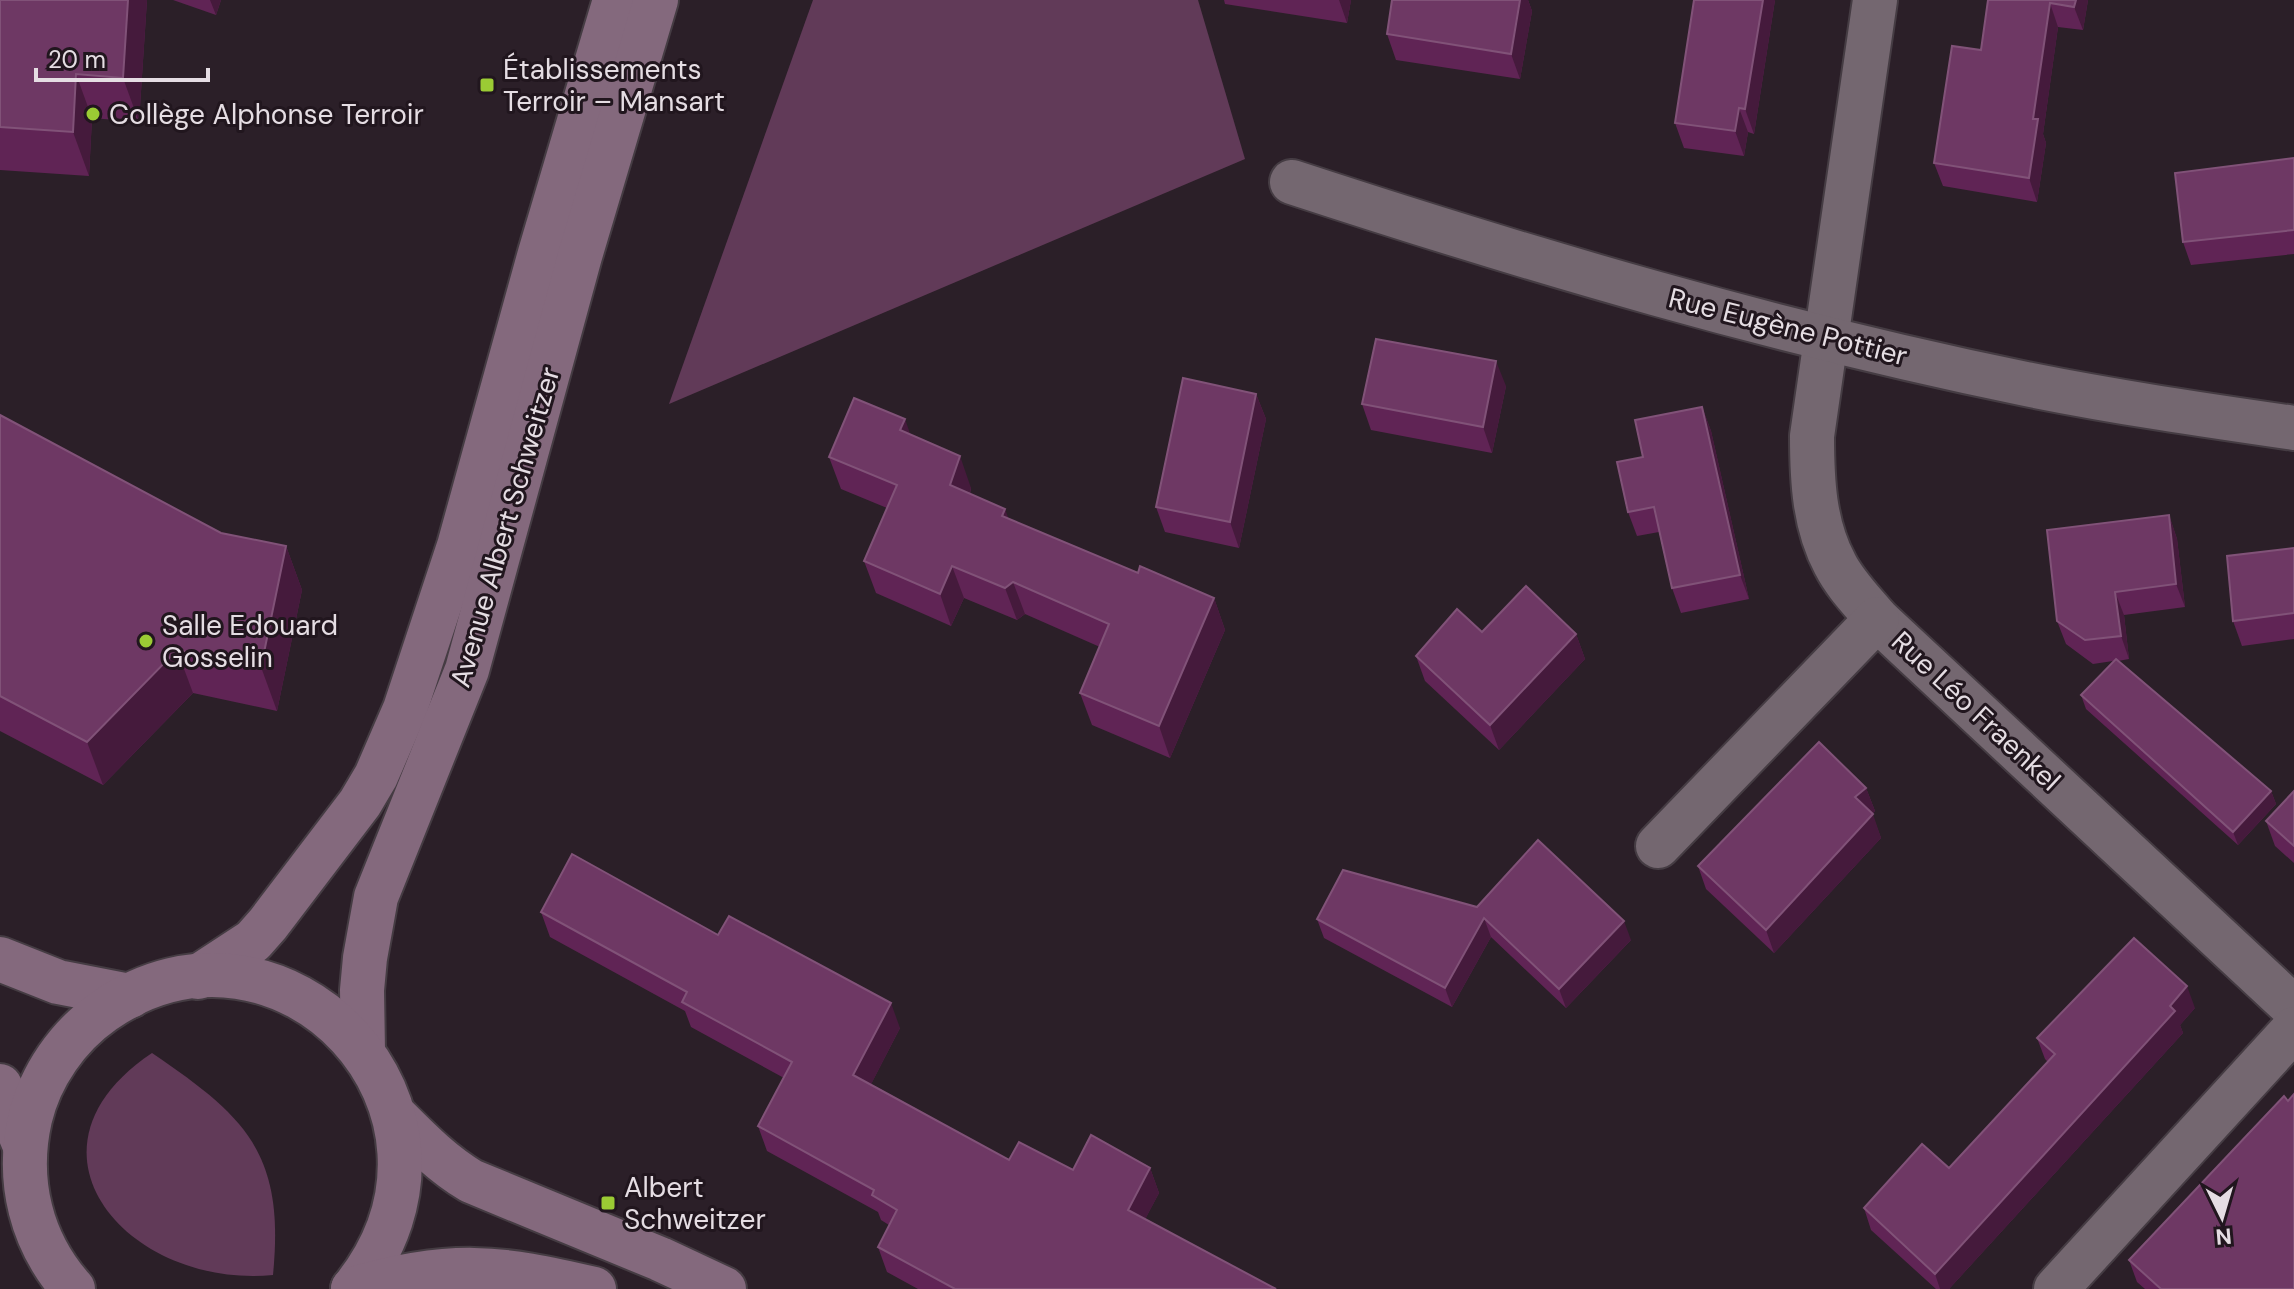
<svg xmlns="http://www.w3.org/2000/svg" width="2294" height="1289" viewBox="0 0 2294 1289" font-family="'DM Sans',sans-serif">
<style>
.green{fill:#613a58}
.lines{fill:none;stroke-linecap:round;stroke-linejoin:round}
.street-casing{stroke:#453c43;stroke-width:48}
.secondary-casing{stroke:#453c43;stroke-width:48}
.street{stroke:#746770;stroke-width:44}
.secondary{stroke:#84697d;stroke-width:44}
.wall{fill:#602455}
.shaded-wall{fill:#451a3c}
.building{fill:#6e3864;stroke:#815278;stroke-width:2}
.poi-dot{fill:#9bcb34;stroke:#21161e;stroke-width:3}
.labels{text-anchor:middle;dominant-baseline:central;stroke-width:6;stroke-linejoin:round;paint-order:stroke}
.poi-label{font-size:28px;fill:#e5dde3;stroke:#21161e;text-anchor:start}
.street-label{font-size:28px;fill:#e5dde3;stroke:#21161e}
</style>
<rect width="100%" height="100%" fill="#2b1f28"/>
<g class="green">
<polygon points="813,0 1198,0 1245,159 669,404"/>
<path d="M 152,1053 C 246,1117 285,1153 273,1275 C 128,1289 7,1150 152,1053 Z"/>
</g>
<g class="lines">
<defs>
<g id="street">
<path d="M 1875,0 L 1812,436 C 1812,480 1814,525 1835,564 C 1845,584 1862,601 1877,619 L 2294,1008"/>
<path d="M 1292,182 C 1533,261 1777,333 2026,384 C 2115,402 2204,415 2294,428"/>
<polyline points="1658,846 1877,619"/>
<polyline points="2056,1289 2294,1029"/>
</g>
<g id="secondary">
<polyline points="0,959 58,982 130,996"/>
<polyline points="198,977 253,941 268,924 360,803 376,776 405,709 459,546 540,253 615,0"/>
<polyline points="363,1051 362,990 365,958 376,897 467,670 580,256 656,0"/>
<polyline points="0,1086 25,1146"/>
<path d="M 394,1115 C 419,1140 441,1163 471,1181 L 660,1259 L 724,1289"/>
<path d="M 73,1289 C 31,1242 16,1181 30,1119 C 40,1076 68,1036 104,1011 C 282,887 496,1110 353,1289"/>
<path d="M 353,1289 C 450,1261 498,1266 594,1289"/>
</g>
</defs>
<use href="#street" class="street-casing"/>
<use href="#secondary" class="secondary-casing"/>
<use href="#street" class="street"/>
<use href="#secondary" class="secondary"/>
</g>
<g class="wall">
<polygon points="0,0 147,0 139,122 92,118 89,176 0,170"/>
<polygon points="173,0 221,0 216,15"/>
<polygon points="1224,0 1351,0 1347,23 1225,4"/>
<polygon points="1392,0 1528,0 1532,11 1520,79 1396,60 1387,34"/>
<polygon points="1775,0 1754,134 1748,132 1744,156 1684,148 1675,123"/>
<polygon points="1988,0 2088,0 2083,30 2058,27 2043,134 2046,143 2037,202 1943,186 1934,163 1981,50"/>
<polygon points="2294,158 2294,254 2191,265 2183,242"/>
<polygon points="1506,386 1492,453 1371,430 1362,404"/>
<polygon points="1256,394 1266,419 1239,548 1165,532 1156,507"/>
<polygon points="1702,407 1711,431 1749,599 1681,613 1672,588 1659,532 1637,536 1628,512 1643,457"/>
<polygon points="0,415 221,533 286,546 302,590 277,711 193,693 103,785 0,731"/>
<polygon points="910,434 971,488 970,494 1009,519 1138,573 1214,598 1225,630 1170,758 1092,725 1080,693 1100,647 1025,614 1017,620 964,598 951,626 876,593 864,561 887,508 841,489 829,457"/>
<polygon points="2169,515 2177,539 2185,607 2124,615 2129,659 2118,661 2271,791 2276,804 2238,845 2086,709 2081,695 2113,661 2093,664 2066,644 2057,621"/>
<polygon points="2294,548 2294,639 2242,646 2233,621"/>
<polygon points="1576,634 1585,659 1499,750 1425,681 1416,656"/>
<polygon points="1866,788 1875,811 1872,814 1881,838 1774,953 1706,889 1698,866"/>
<polygon points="2294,791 2294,863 2275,846 2266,821"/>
<polygon points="1477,907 1631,940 1566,1008 1491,937 1452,1007 1324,938 1317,919"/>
<polygon points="541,912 718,935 900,1028 871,1084 1009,1160 1073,1170 1150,1168 1159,1193 1145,1219 1276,1289 918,1289 887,1272 878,1247 889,1225 881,1220 878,1212 767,1151 758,1126 784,1078 691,1027 685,1011 550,937"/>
<polygon points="2195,1008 2180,1025 2183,1033 1949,1289 1936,1289 1871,1230 1864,1208 1949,1168 2048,1062 2045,1059 2037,1038"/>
<polygon points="2288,1101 2294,1289 2145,1289 2137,1282 2129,1260"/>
</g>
<g class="shaded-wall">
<polygon points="128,0 147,0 139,122 123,78"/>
<polygon points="210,0 221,0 216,15"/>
<polygon points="1339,0 1351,0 1347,23"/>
<polygon points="1520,0 1528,0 1532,11 1520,79 1511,54"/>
<polygon points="1763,0 1775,0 1754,134 1745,109"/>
<polygon points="2076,0 2088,0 2083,30 2074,7"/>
<polygon points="2050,3 2058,27 2043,134 2046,143 2037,202 2029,178 2033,119"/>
<polygon points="76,74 92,118 89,176 73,132"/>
<polygon points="1739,108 1748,132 1744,156 1735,131"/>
<polygon points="1496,361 1506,386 1492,453 1483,427"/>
<polygon points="1256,394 1266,419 1239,548 1230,522"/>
<polygon points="1702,407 1711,431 1749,599 1740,575"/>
<polygon points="905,419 916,451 900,430"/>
<polygon points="960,456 971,488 962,517 950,485"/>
<polygon points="1005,509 1017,541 1002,516"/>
<polygon points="2169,515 2177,539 2185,607 2176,584"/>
<polygon points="286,546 302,590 277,711 261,667"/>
<polygon points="952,566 964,598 951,626 940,594"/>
<polygon points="1013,582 1025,614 1017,620 1005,588"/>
<polygon points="2115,592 2124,615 2129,659 2121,636"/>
<polygon points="1214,598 1225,630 1170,758 1159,726"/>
<polygon points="1576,634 1585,659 1499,750 1490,725"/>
<polygon points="177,650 193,693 103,785 87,742"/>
<polygon points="1866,788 1875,811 1864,821 1855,797"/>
<polygon points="2271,791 2276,804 2238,845 2233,832"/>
<polygon points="1873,814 1881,838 1774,953 1766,930"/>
<polygon points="1484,918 1491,937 1452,1007 1445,988"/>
<polygon points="1624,921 1631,940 1566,1008 1559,989"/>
<polygon points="2187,986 2195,1008 2180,1025 2183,1033 1949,1289 1940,1289 1935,1274"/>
<polygon points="891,1003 900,1028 863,1100 853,1075"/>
<polygon points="1150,1168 1159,1193 1137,1235 1128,1210"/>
</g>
<g class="building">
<polygon points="0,0 128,0 123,78 76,74 73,132 0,127"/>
<polygon points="1392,0 1520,0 1511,54 1387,34"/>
<polygon points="1694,0 1763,0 1745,109 1739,108 1735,131 1675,123"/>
<polygon points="1988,0 2076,0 2074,7 2050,3 2033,119 2038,119 2029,178 1934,163 1952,46 1981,50"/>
<polygon points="2294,158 2294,230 2183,242 2175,173"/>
<polygon points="1376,339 1496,361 1483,427 1362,404"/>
<polygon points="1183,378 1256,394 1230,522 1156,507"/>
<polygon points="854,398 905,419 900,430 960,456 950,485 1005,509 1002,516 1138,573 1140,566 1214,598 1159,726 1080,693 1109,624 1013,582 1005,588 952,566 940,594 864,561 897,485 829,457"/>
<polygon points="1702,407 1740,575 1672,588 1654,507 1628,512 1617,462 1643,457 1635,420"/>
<polygon points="0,415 221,533 286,546 261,667 177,650 87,742 0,696"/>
<polygon points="2169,515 2176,584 2115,592 2121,636 2085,640 2057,621 2047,530"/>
<polygon points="2294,548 2294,613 2233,621 2227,556"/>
<polygon points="1526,586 1576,634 1490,725 1416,656 1457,609 1482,632"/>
<polygon points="2116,659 2271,791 2233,832 2081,695"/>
<polygon points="1819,742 1866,788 1855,797 1873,814 1766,930 1698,866"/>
<polygon points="2294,791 2294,846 2266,821"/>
<polygon points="1538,840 1624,921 1559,989 1484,918 1445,988 1317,919 1343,870 1477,907"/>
<polygon points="572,854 718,935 729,916 891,1003 853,1075 1009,1160 1019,1142 1073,1170 1091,1135 1150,1168 1128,1210 1276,1289 955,1289 878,1247 897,1210 872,1195 874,1190 758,1126 792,1062 682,1002 687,992 541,912"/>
<polygon points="2134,938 2187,986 2170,1006 2175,1011 1935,1274 1864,1208 1922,1144 1949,1168 2055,1054 2037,1038"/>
<polygon points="2294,1094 2294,1289 2161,1289 2129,1260 2284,1096 2288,1101"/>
</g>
<g class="poi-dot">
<rect x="479" y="77" width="16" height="16" rx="4"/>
<circle cx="93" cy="114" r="8"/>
<circle cx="146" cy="641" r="8"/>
<rect x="600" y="1195" width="16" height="16" rx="4"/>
</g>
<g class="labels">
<g class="poi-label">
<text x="503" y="69">Établissements<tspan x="503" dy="32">Terroir – Mansart</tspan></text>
<text x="109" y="114">Collège Alphonse Terroir</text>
<text x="162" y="625">Salle Edouard<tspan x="162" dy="32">Gosselin</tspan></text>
<text x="624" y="1187">Albert<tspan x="624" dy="32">Schweitzer</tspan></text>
</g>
<g class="street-label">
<text transform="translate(1788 327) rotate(14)">Rue Eugène Pottier</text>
<text transform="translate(505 527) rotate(-74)">Avenue Albert Schweitzer</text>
<text transform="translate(1976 711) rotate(43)">Rue Léo Fraenkel</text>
</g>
</g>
<g transform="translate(2222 1217) rotate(175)" stroke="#21161e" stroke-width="6" paint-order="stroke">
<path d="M0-6L14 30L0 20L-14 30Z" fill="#e5dde3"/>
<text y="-12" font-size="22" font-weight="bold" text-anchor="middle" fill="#e5dde3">N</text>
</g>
<path d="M36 68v12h172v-12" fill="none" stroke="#e5dde3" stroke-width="4"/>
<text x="48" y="68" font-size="24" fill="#e5dde3" stroke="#21161e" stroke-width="6" paint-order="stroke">20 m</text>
</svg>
